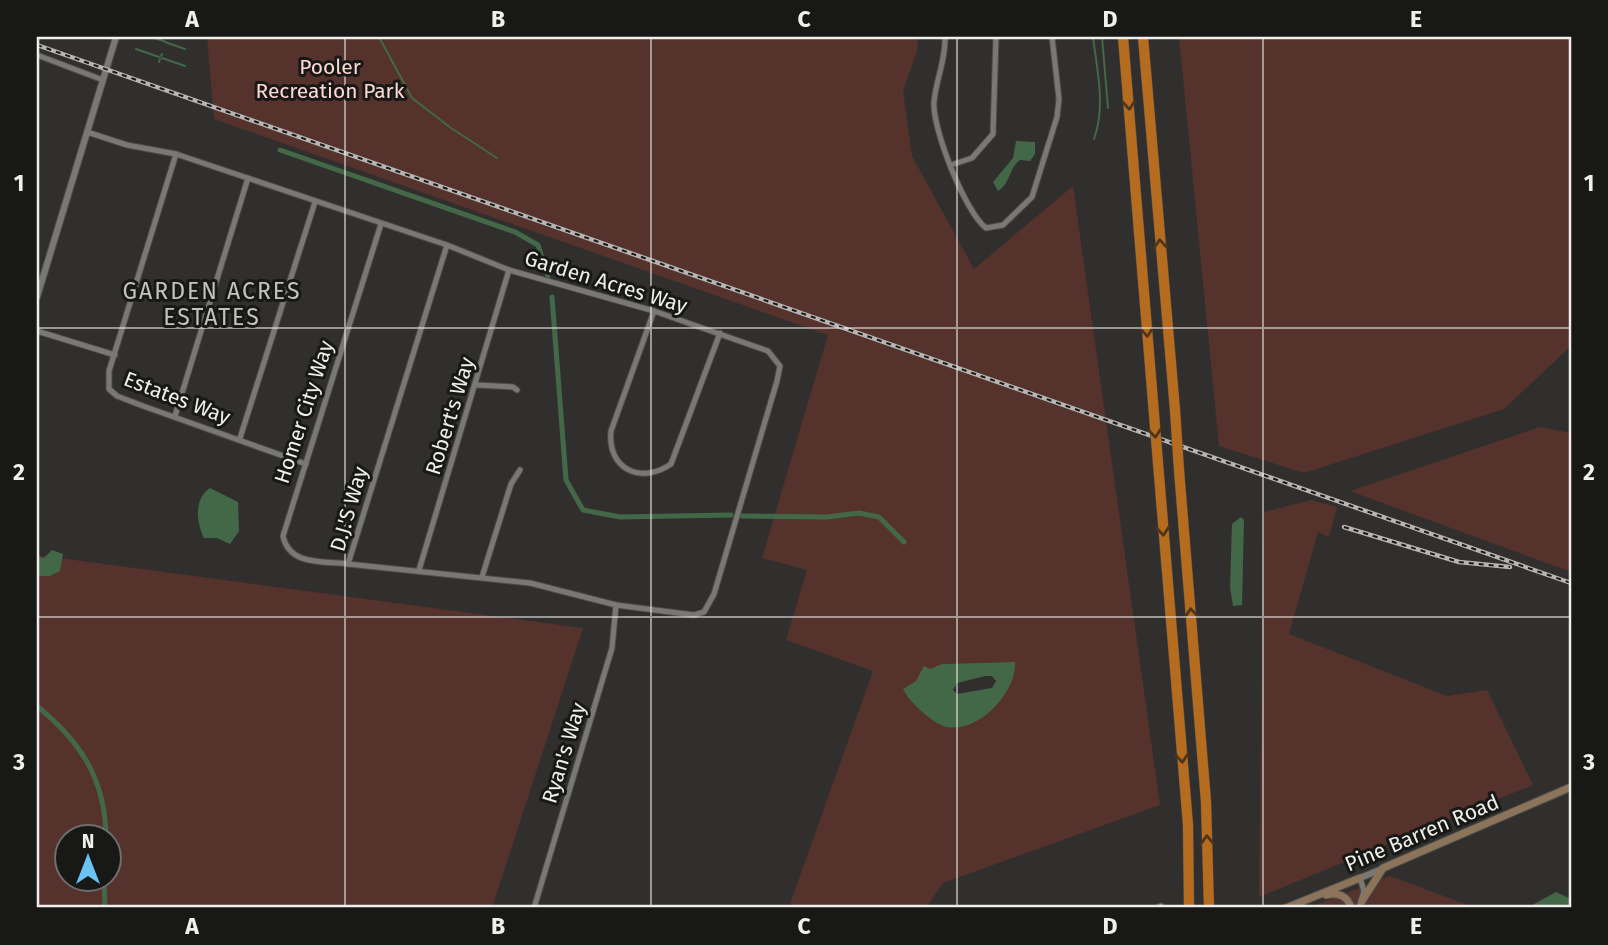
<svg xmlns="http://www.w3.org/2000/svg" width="1608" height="945" viewBox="0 0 1608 945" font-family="'Fira Sans',sans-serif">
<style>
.green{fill:#55322b;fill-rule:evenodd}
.water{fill:#436847;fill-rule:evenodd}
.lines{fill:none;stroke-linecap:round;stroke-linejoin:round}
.stream{stroke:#436847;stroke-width:2}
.canal{stroke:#436847;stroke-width:5}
.minor-casing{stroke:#4c4c49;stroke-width:7}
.tertiary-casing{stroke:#4c4c49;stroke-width:8}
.secondary-casing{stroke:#4c4c49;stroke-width:9}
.motorway-casing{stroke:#4c4c49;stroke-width:11}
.minor{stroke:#7a7875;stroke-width:5}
.tertiary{stroke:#7a7875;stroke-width:6}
.secondary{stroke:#8c745b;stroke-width:7}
.motorway{stroke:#b66c1f;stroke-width:10}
.rail-casing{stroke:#b6b5b3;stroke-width:4.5}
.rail{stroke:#181816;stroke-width:2;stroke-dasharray:5;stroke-linecap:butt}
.motorway-bridge-casing{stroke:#4c4c49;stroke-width:11;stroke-linecap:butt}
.motorway-bridge{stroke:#b66c1f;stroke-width:10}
.oneway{stroke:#4f3519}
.grid{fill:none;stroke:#efefed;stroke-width:2;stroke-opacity:0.55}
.labels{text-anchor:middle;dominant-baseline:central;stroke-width:6;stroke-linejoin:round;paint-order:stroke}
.park-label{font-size:21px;fill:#fcdad3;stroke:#181816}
.street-label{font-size:21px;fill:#efefed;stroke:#181816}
.neighbourhood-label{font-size:23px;letter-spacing:2px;fill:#c3c2be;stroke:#181816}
.neatline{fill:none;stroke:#efefed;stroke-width:2.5}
.grid-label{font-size:23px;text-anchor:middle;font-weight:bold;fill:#efefed}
</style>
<rect width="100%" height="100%" fill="#312f2d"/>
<g class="green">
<path d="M 207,37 L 917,37 L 918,48 L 903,91 L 912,156 L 974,269 L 1073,186 L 1160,805 L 943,883 L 926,908 L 803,908 L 790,904 L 873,671 L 786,640 L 807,570 L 762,558 L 828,335 L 214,119 ZM 1015,662 L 964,726 L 903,689 L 942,664 Z"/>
<polygon points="1179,37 1571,37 1571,346 1504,409 1304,473 1219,446"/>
<polygon points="1540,427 1571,433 1571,572 1350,491"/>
<polygon points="1311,500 1337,507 1329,537 1318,532 1289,634 1447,696 1487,690 1533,785 1259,897 1264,512"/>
<path d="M 37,555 L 583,628 L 492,908 L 37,908 ZM 66,836 L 108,836 L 108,878 L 66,878 Z"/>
<polygon points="1390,876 1476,908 1307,908"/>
</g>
<g class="water">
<path d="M 1016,141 L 1035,142 L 1035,154 L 1030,161 L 1020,160 C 1008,169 1011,183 998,191 L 993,182 L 1013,158 Z"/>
<path d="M 210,488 L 238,502 L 239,531 L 230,544 L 217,538 L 204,538 C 196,522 194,498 210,488 Z"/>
<polygon points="1241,517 1244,520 1242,605 1233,606 1230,587 1232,524"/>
<polygon points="52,550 63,554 60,571 50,576 37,576 37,551 39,557 44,558"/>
<path d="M 1015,662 C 1017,692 979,733 947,727 C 933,724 909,702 903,689 L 916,681 L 924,666 L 930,669 L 942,664 ZM 985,676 L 992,676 L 996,681 L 992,688 L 957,694 L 953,690 L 957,683 Z"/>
<polygon points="1556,892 1571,899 1571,908 1527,908"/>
</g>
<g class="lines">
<g class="stream">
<polyline points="150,37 164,41"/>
<polyline points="379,37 412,98 451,128 497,158"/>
<path d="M 1093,37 C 1097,70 1106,106 1094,139"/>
<polyline points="1102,37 1108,108"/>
<polyline points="165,42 185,49"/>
<polyline points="136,49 159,57"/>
<polyline points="161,56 162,54"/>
<polyline points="162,58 185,66"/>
<polyline points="159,62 160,59"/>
</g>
<g class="canal">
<polyline points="280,150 515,232 538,245 548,276"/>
<polyline points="552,297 566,480 583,510 620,517 731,515"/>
<polyline points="742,516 827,517 859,513 879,517 904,542"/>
<path d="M 37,706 C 81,742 105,779 106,836"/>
<polyline points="104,878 105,908"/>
</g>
<defs>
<g id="minor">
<path d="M 945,37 C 946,60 936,79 934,102 C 932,128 965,212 986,228 L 1003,225 L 1032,197 L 1057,117 L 1059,99 L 1052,37"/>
<polyline points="37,55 103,80"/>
<polyline points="87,132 127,145 176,154 447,245 509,270 654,311 768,351 780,366 777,381 714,594 704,612 694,615 616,605 530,583 348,564 447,245"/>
<polyline points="176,154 109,371 109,389 117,396 143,406 306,464"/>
<polyline points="951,165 972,158 993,134 996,37"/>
<path d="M 654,311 L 611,431 C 607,469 641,485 671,464 L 720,333"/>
<polyline points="37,331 115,355"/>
<polyline points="477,385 513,387 517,390"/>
<polyline points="175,416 248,178"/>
<polyline points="240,438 315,202"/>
<path d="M 348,564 C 324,561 289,566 283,536 L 381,224"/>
<polyline points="419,570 509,270"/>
<polyline points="482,577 511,484 520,470"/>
<polyline points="534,908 612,648 616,605"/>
<polyline points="1156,908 1161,906"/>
<polyline points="1359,908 1364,891 1360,878"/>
</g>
<g id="tertiary">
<polyline points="37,297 116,37"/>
<polyline points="1360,878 1382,869"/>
</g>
<g id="secondary">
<path d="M 1326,895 C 1338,892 1348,896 1351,908"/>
<polyline points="1362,901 1383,868 1571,787"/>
<polyline points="1286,908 1360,878"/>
</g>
<g id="motorway">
<polyline points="1123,37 1153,402"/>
<polyline points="1143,37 1175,410"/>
<polyline points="1158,463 1188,825 1189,908"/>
<polyline points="1179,470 1206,802 1209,908"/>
</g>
</defs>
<use href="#minor" class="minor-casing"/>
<use href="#tertiary" class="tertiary-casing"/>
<use href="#secondary" class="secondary-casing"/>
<use href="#motorway" class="motorway-casing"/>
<use href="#minor" class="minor"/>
<use href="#tertiary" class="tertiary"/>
<use href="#secondary" class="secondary"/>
<use href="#motorway" class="motorway"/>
<defs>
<g id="rail">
<polyline points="37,45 1571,583"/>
<polyline points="1344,527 1459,562 1510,567"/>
</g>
</defs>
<use href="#rail" class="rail-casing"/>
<use href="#rail" class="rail"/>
<defs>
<g id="motorway-bridge">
<polyline points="1153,402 1158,463"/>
<polyline points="1175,410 1179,470"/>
</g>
</defs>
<use href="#motorway-bridge" class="motorway-bridge-casing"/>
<use href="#motorway-bridge" class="motorway-bridge"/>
</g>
<defs><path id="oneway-chevron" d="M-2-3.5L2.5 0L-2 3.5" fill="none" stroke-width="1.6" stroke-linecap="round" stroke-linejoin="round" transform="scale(1.75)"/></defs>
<g class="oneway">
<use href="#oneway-chevron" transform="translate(1129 105) rotate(85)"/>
<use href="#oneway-chevron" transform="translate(1160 244) rotate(-95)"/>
<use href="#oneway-chevron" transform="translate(1147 332) rotate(85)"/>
<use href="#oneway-chevron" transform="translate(1155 433) rotate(85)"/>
<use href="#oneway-chevron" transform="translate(1163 531) rotate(85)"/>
<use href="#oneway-chevron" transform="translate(1191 613) rotate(-95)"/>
<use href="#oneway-chevron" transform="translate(1182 758) rotate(85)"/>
<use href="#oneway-chevron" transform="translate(1207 840) rotate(-92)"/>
</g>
<path class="grid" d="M 345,37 L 345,908M 651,37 L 651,908M 957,37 L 957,908M 1263,37 L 1263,908M 37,328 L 1571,328M 37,617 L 1571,617"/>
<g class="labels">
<g class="park-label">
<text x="330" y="67">Pooler<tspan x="330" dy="24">Recreation Park</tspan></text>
</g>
<g class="street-label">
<text transform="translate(606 282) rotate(17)">Garden Acres Way</text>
<text transform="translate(177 398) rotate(21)">Estates Way</text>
<text transform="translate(304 412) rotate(-72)">Homer City Way</text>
<text transform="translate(450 416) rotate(-73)">Robert's Way</text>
<text transform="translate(349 509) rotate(-74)">D.J.'S Way</text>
<text transform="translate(564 753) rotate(-73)">Ryan's Way</text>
<text transform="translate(1422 833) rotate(-23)">Pine Barren Road</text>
</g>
<g class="neighbourhood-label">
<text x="212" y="291">GARDEN ACRES<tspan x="212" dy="26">ESTATES</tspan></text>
</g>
</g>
<rect width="1608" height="945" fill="none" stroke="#181816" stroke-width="77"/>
<g transform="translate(88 858)"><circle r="33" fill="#181816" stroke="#6e6e6c" stroke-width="2"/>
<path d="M0-5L12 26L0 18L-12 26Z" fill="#6bc3f2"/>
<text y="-10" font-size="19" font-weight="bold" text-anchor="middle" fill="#efefed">N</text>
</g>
<rect x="38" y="38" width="1532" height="868" class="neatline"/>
<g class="grid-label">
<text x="192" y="27">A</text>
<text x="498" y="27">B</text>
<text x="804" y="27">C</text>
<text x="1110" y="27">D</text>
<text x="1416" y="27">E</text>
<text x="19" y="191">1</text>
<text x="1589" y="191">1</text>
<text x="19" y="480">2</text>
<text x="1589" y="480">2</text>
<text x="19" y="770">3</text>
<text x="1589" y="770">3</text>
<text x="192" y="934">A</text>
<text x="498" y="934">B</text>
<text x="804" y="934">C</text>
<text x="1110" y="934">D</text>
<text x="1416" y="934">E</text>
</g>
</svg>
